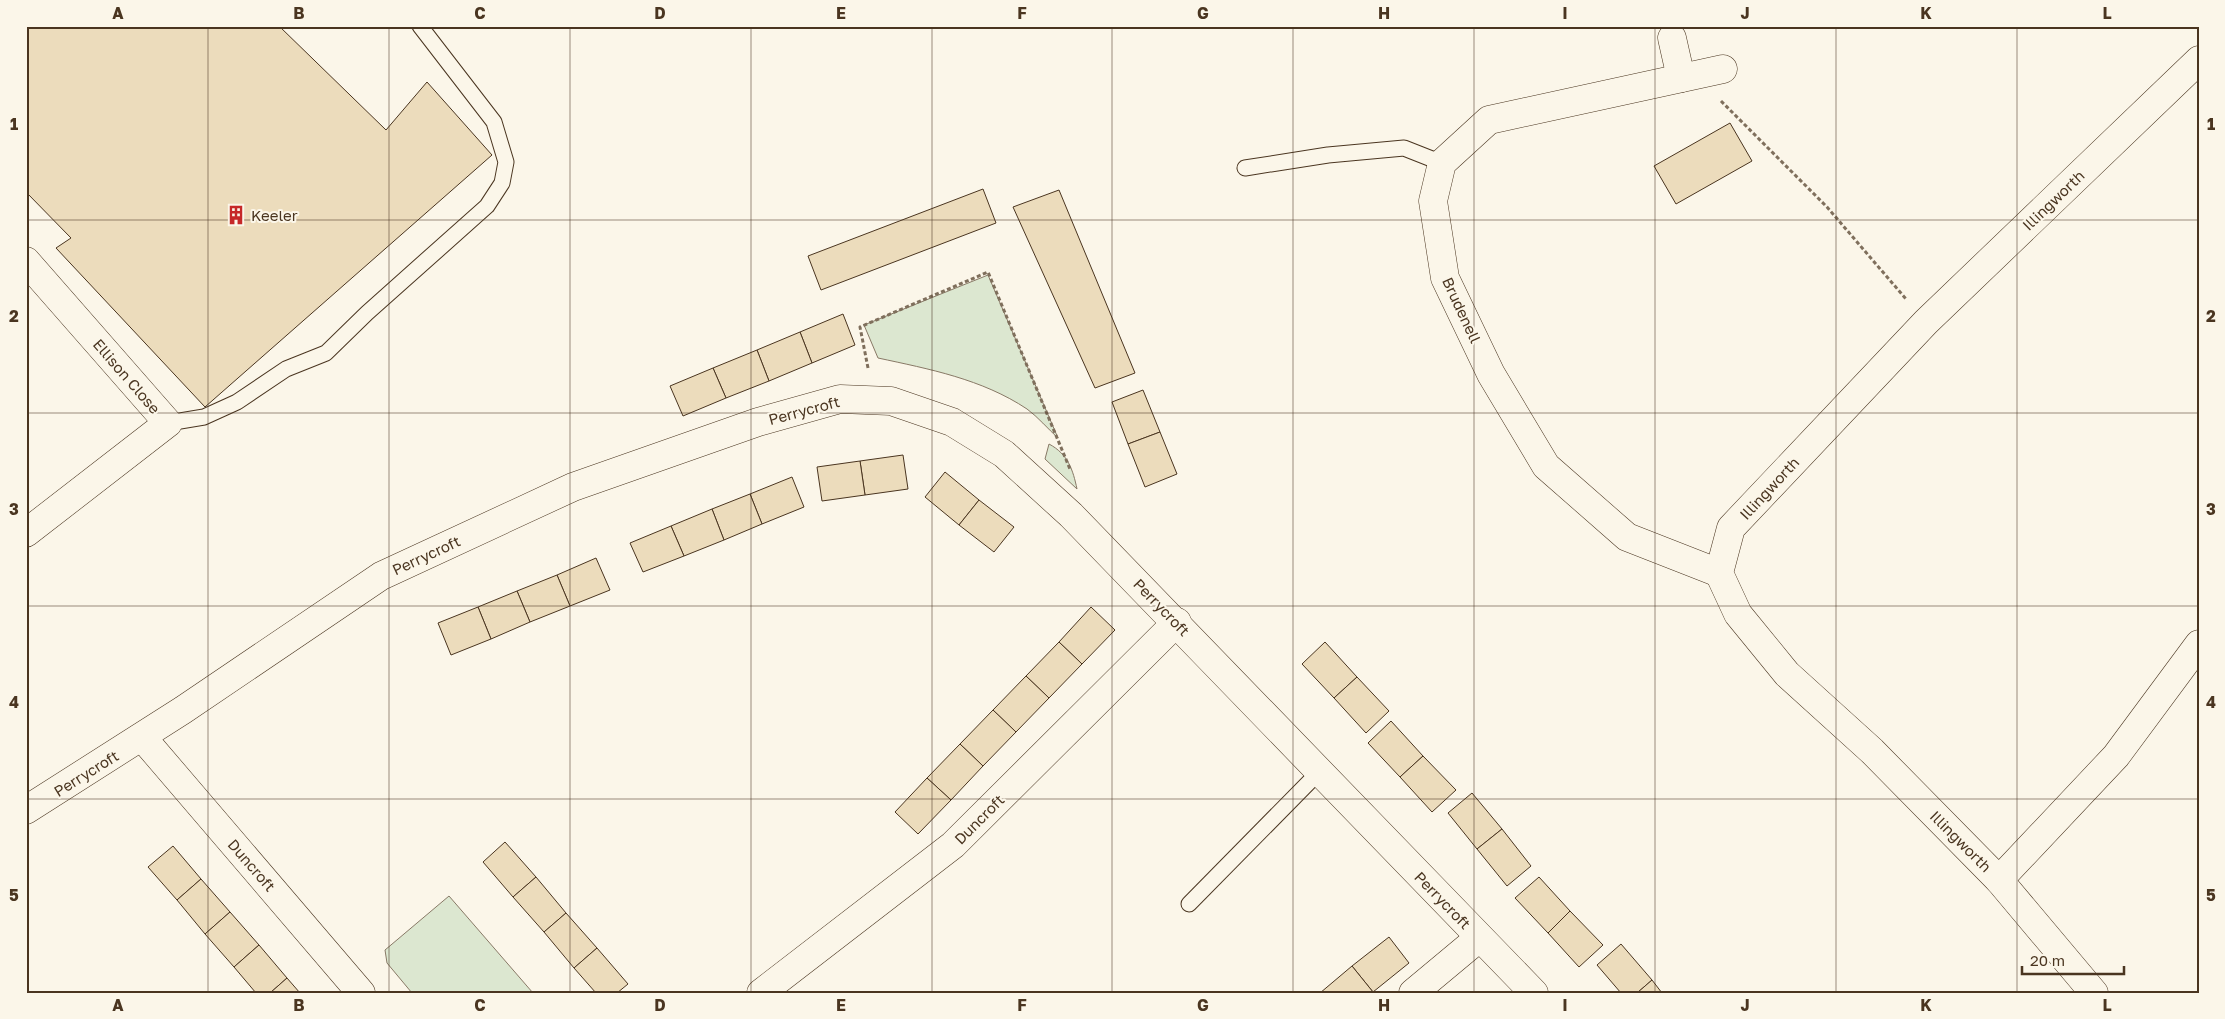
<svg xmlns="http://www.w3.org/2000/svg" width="2225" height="1019" viewBox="0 0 2225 1019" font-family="'Golos Text',sans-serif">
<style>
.green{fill:#dce7d0;stroke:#887966}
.building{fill:#ecdcbc;stroke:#4a3520}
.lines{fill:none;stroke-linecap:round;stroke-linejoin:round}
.service-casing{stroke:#4a3520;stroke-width:17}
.minor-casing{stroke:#4a3520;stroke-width:29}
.path{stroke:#7f6f5c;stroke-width:3;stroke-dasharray:4 2.5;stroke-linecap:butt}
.service{stroke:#fbf6e9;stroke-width:15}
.minor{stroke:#fbf6e9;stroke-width:28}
.grid{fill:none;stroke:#4a3520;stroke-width:1;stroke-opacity:0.55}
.labels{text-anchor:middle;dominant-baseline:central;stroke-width:4;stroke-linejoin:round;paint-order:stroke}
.street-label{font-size:15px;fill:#4a3520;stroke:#fbf6e9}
.poi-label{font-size:15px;fill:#4a3520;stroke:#fbf6e9;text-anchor:start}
.neatline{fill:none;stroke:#4a3520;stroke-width:2}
.grid-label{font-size:16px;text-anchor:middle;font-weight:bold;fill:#4a3520}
</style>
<rect width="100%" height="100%" fill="#fbf6e9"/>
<g class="green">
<path d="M 988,275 L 1058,438 C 1048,429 1038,417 1027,409 C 982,379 929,369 878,358 L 864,325 Z"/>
<path d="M 1049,444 C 1068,454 1073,470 1077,489 L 1045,459 Z"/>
<polygon points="449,896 533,993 412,993 387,963 385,950"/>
</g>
<g class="building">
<polygon points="26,26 279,26 386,130 427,82 492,155 205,407 56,248 71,238 26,192"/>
<polygon points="1730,123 1752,161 1676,204 1654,166"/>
<polygon points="983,189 996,223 821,290 808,256"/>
<polygon points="1059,190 1135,373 1095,388 1013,207"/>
<polygon points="843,314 855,345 812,363 800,332"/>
<polygon points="800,332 812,363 769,381 757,350"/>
<polygon points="757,350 769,381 726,398 713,368"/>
<polygon points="713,368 726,398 683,416 670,386"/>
<polygon points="1143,390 1160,432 1128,444 1112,402"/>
<polygon points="1160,432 1177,474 1145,487 1128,444"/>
<polygon points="903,455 908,489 865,495 860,461"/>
<polygon points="860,461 865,495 822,501 817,467"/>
<polygon points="945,472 979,500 959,525 925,497"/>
<polygon points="792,477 804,507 762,524 750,494"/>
<polygon points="750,494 762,524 724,540 712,509"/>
<polygon points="979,500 1014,527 994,552 959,525"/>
<polygon points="712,509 724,540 684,556 671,526"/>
<polygon points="671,526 684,556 643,572 630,543"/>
<polygon points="596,558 610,590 570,606 557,575"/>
<polygon points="557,575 570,606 530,622 517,591"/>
<polygon points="517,591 530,622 491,639 478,607"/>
<polygon points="478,607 491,639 451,655 438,623"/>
<polygon points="1091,607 1115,630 1082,664 1059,642"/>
<polygon points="1059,642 1082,664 1049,698 1026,676"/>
<polygon points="1325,642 1357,677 1334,698 1302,664"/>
<polygon points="1026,676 1049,698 1016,732 993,710"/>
<polygon points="1357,677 1389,711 1366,733 1334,698"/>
<polygon points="993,710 1016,732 983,766 960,744"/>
<polygon points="1391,721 1423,756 1400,777 1368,743"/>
<polygon points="960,744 983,766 951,800 927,778"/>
<polygon points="1423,756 1456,790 1432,812 1400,777"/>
<polygon points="927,778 951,800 918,834 895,812"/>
<polygon points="1472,793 1502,829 1477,849 1448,813"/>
<polygon points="1502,829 1531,866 1507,886 1477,849"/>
<polygon points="505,842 536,877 513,897 483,862"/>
<polygon points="173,846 201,879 177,900 148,867"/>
<polygon points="536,877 566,913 544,932 513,897"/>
<polygon points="1539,877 1570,911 1548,933 1515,898"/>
<polygon points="201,879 230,912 205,934 177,900"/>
<polygon points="1570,911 1603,945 1579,967 1548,933"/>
<polygon points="230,912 259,945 234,967 205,934"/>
<polygon points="566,913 597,948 574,968 544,932"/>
<polygon points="1389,937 1409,963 1373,992 1352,966"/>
<polygon points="1621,944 1652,980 1637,993 1621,993 1597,965"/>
<polygon points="259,945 287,978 270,993 256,993 234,967"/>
<polygon points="597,948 628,984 617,993 596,993 574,968"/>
<polygon points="1352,966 1373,992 1320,993"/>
<polygon points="287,978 300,993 270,993"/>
<polygon points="1652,980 1662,993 1637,993"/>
</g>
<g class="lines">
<defs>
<g id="service">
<polyline points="1245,168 1328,155 1404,148 1442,163"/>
<polyline points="168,423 204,417 237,402 286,369 326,353 367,313 487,206 502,183 506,162 494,122 420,26"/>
<polyline points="1189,904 1320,771"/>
</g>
<g id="minor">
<polyline points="1672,38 1681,78"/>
<polyline points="26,261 168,423 26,533"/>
<polyline points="1719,573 1627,537 1546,466 1491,374 1445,278 1433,201 1442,163 1489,120 1723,69"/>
<polyline points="142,737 361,993"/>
<polyline points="26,810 183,710 381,576 573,487 758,422 840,399 891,401 952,422 1004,454 1071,515 1534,993"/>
<polyline points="1999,880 2116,756 2199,644"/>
<polyline points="761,993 953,845 1177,622"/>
<polyline points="1413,993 1479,938"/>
<polyline points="2094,993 1999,880 1872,751 1787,674 1738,614 1719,573 1731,528 1926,322 2199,60"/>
</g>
</defs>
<use href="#service" class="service-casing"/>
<use href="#minor" class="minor-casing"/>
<g class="path">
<polyline points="1721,101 1827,207 1906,299"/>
<polyline points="868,368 860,327 988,272 1070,469"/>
</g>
<use href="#service" class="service"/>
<use href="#minor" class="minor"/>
</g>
<path class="grid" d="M 208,26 L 208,993M 389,26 L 389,993M 570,26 L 570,993M 751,26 L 751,993M 932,26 L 932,993M 1112,26 L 1112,993M 1293,26 L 1293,993M 1474,26 L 1474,993M 1655,26 L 1655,993M 1836,26 L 1836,993M 2017,26 L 2017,993M 26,220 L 2199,220M 26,413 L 2199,413M 26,606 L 2199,606M 26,799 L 2199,799"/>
<defs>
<symbol id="building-bare" viewBox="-9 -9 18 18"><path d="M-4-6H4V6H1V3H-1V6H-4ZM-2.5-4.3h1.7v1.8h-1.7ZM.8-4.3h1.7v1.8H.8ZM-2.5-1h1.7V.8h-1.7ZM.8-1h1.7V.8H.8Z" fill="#c62828" stroke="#fbf6e9" stroke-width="2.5" paint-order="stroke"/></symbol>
</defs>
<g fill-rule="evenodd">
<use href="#building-bare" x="222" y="201" width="28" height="28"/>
</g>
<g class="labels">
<g class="street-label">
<text transform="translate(2053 200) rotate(-44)">Illingworth</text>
<text transform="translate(1462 310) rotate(65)">Brudenell</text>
<text transform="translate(127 376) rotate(49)">Ellison Close</text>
<text transform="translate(804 410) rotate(-15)">Perrycroft</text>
<text transform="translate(1769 488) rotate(-47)">Illingworth</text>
<text transform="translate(426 555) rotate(-25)">Perrycroft</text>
<text transform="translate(1162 607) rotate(46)">Perrycroft</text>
<text transform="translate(86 773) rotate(-32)">Perrycroft</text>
<text transform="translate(979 819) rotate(-45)">Duncroft</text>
<text transform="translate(1961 841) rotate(45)">Illingworth</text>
<text transform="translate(252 865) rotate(49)">Duncroft</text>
<text transform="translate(1443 900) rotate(46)">Perrycroft</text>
</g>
<g class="poi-label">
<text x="251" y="215">Keeler</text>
</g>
</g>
<rect width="2225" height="1019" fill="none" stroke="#fbf6e9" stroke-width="55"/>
<path d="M2022 966v8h102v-8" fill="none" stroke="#4a3520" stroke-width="2.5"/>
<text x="2030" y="966" font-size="15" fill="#4a3520" stroke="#fbf6e9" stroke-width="4" paint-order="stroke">20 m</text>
<rect x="28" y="28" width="2170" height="964" class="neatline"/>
<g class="grid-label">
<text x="118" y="19">A</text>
<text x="299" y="19">B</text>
<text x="480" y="19">C</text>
<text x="660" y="19">D</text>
<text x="841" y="19">E</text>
<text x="1022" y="19">F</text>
<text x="1203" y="19">G</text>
<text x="1384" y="19">H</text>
<text x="1565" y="19">I</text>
<text x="1745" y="19">J</text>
<text x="1926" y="19">K</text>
<text x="2107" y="19">L</text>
<text x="14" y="130">1</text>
<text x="2211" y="130">1</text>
<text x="14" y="322">2</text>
<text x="2211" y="322">2</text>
<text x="14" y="515">3</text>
<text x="2211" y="515">3</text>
<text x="14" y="708">4</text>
<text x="2211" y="708">4</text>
<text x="14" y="901">5</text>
<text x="2211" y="901">5</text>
<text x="118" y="1011">A</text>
<text x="299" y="1011">B</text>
<text x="480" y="1011">C</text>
<text x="660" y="1011">D</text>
<text x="841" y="1011">E</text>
<text x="1022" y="1011">F</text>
<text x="1203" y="1011">G</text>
<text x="1384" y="1011">H</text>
<text x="1565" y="1011">I</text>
<text x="1745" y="1011">J</text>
<text x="1926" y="1011">K</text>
<text x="2107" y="1011">L</text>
</g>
</svg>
